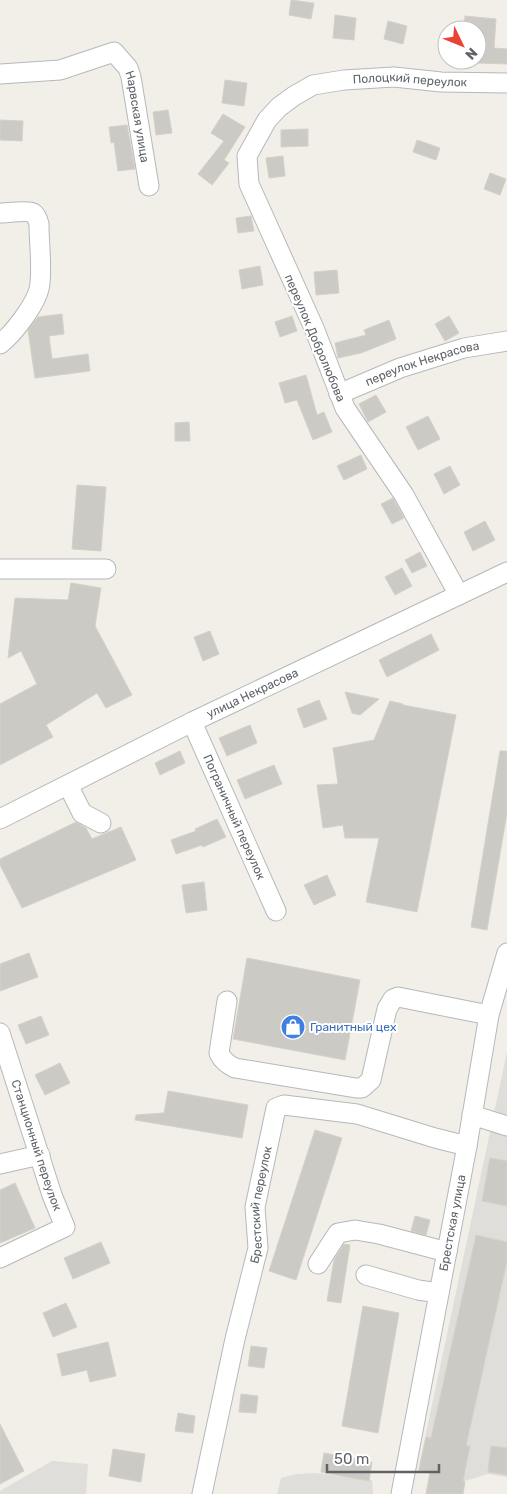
<svg xmlns="http://www.w3.org/2000/svg" width="507" height="1494" viewBox="0 0 507 1494" font-family="Rubik,sans-serif">
<style>
.industrial{fill:#e0deda}
.building{fill:#cccac5;stroke:#d6d1c6}
.lines{fill:none;stroke-linecap:round;stroke-linejoin:round}
.minor-casing{stroke:#b5b8bc;stroke-width:21}
.minor{stroke:#fff;stroke-width:19}
.labels{text-anchor:middle;dominant-baseline:central;stroke-width:4;stroke-linejoin:round;paint-order:stroke}
.street-label{font-size:12px;fill:#5f6368;stroke:#fff}
.shop-label{font-size:12px;fill:#366cbe;stroke:#fff;text-anchor:start}
</style>
<rect width="100%" height="100%" fill="#f1efe8"/>
<g class="industrial">
<polygon points="507,1052 507,1477 488,1474 465,1481 418,1471"/>
<polygon points="52,1461 88,1464 86,1494 0,1494 0,1491"/>
<polygon points="315,1473 372,1480 373,1494 277,1494 281,1478 297,1474"/>
</g>
<g class="building">
<polygon points="291,0 314,3 311,19 289,15"/>
<polygon points="335,15 356,18 354,40 333,38"/>
<polygon points="465,16 496,19 494,48 507,49 507,64 477,63 477,30 464,30"/>
<polygon points="388,21 407,26 403,44 384,39"/>
<polygon points="225,80 247,83 244,106 222,103"/>
<polygon points="168,110 172,133 156,135 153,112"/>
<polygon points="223,114 245,127 224,160 229,163 212,185 198,174 224,141 211,133"/>
<polygon points="0,120 23,121 22,141 0,140"/>
<polygon points="127,125 135,169 118,171 114,142 111,143 109,127"/>
<polygon points="308,129 308,146 281,147 281,130"/>
<polygon points="417,140 440,148 436,160 413,152"/>
<polygon points="283,156 285,176 269,178 266,158"/>
<polygon points="490,173 506,179 500,195 484,189"/>
<polygon points="251,216 254,231 238,233 236,218"/>
<polygon points="260,266 263,285 242,289 239,270"/>
<polygon points="337,270 339,293 316,295 314,272"/>
<polygon points="62,314 64,334 49,336 52,359 88,354 90,371 35,378 28,330 38,317"/>
<polygon points="292,316 297,331 280,337 275,322"/>
<polygon points="449,316 459,333 445,341 435,324"/>
<polygon points="389,320 396,339 361,353 338,358 335,343 366,335 364,330"/>
<polygon points="306,375 317,415 324,412 332,432 313,440 297,400 285,403 279,383"/>
<polygon points="376,395 386,412 368,422 359,404"/>
<polygon points="428,416 440,439 418,450 406,427"/>
<polygon points="189,422 190,441 175,441 175,423"/>
<polygon points="361,455 367,469 344,480 337,466"/>
<polygon points="450,466 460,485 444,494 434,474"/>
<polygon points="77,485 106,487 101,551 72,549"/>
<polygon points="393,498 404,518 392,524 381,504"/>
<polygon points="485,521 495,540 473,551 464,532"/>
<polygon points="420,552 427,566 412,573 405,560"/>
<polygon points="402,568 412,586 395,595 385,577"/>
<polygon points="71,583 101,588 95,626 132,695 106,708 97,693 46,725 53,737 0,765 0,704 37,684 21,651 8,658 15,598 68,600"/>
<polygon points="210,631 219,654 203,661 194,637"/>
<polygon points="431,634 439,650 387,677 379,660"/>
<polygon points="345,692 379,699 360,715 352,713"/>
<polygon points="319,700 327,719 304,728 297,709"/>
<polygon points="390,701 403,704 403,705 456,715 417,912 366,902 379,838 345,838 343,825 323,828 317,785 338,784 333,748 374,740"/>
<polygon points="250,725 257,743 227,756 219,738"/>
<polygon points="180,751 185,763 160,775 155,763"/>
<polygon points="500,751 507,751 507,813 487,930 471,927"/>
<polygon points="274,765 282,784 245,799 237,780"/>
<polygon points="217,819 226,837 203,847 202,845 176,854 171,840 196,831 195,829"/>
<polygon points="76,822 86,828 92,839 121,827 136,860 22,908 0,865 0,859"/>
<polygon points="327,875 336,895 314,905 304,885"/>
<polygon points="204,882 207,910 186,913 182,885"/>
<polygon points="29,953 38,977 0,991 0,964"/>
<polygon points="247,958 360,980 345,1060 233,1039"/>
<polygon points="41,1016 49,1035 26,1044 18,1025"/>
<polygon points="60,1063 70,1083 45,1095 35,1075"/>
<polygon points="168,1091 248,1105 242,1138 135,1120 136,1115 164,1113"/>
<polygon points="315,1130 342,1138 296,1280 269,1271"/>
<polygon points="490,1158 507,1161 507,1206 482,1201"/>
<polygon points="15,1183 35,1228 0,1243 0,1190"/>
<polygon points="415,1216 430,1220 426,1235 411,1231"/>
<polygon points="476,1235 507,1242 507,1261 466,1446 470,1446 463,1481 465,1482 463,1494 426,1494 430,1472 419,1470 426,1437 431,1438"/>
<polygon points="101,1242 110,1263 73,1279 64,1258"/>
<polygon points="344,1244 350,1245 341,1303 327,1301 334,1260"/>
<polygon points="66,1303 77,1327 53,1337 43,1313"/>
<polygon points="363,1306 399,1313 378,1433 342,1426"/>
<polygon points="108,1342 116,1376 90,1382 87,1370 62,1376 57,1354"/>
<polygon points="251,1346 267,1348 264,1368 248,1366"/>
<polygon points="241,1394 258,1396 256,1413 239,1412"/>
<polygon points="178,1413 195,1416 193,1433 175,1431"/>
<polygon points="0,1424 24,1471 0,1484"/>
<polygon points="491,1446 507,1448 507,1475 488,1472"/>
<polygon points="113,1449 145,1454 141,1482 109,1476"/>
<polygon points="324,1453 372,1462 369,1481 321,1472"/>
</g>
<g class="lines">
<defs>
<g id="minor">
<path id="s1" d="M 0,74 L 60,70 L 114,52 L 128,68 L 131,77 L 149,186"/>
<path d="M 0,213 C 7,213 27,210 33,213 C 36,215 38,220 39,224 C 39,243 42,263 40,283 C 39,301 14,333 0,344"/>
<path id="s2" d="M 339,394 L 400,368 L 464,348 L 507,341"/>
<polyline points="0,569 106,569"/>
<path id="s3" d="M 459,595 L 404,495 L 345,408 L 314,328 L 249,184 L 247,156 L 267,120 L 279,107 L 294,96 L 313,85 L 344,80 L 394,77 L 441,82 L 507,83"/>
<path id="s4" d="M 192,722 L 276,911"/>
<polyline points="68,785 82,813 101,823"/>
<path id="s5" d="M 0,819 L 192,722 L 507,572"/>
<path d="M 227,1001 L 219,1053 C 223,1061 227,1064 235,1068 L 356,1088 L 362,1088 L 371,1080 L 387,1009 L 393,999 L 398,997 L 489,1015"/>
<path id="s6" d="M 0,1033 L 52,1195 L 65,1227 L 0,1258"/>
<polyline points="472,1115 507,1126"/>
<polyline points="0,1164 40,1155"/>
<polyline points="318,1264 338,1233 355,1230 379,1234 447,1252"/>
<polyline points="366,1275 418,1290 439,1293"/>
<path id="s7" d="M 202,1494 L 235,1339 L 258,1248 L 255,1207 L 276,1108 L 284,1105 L 357,1114 L 435,1138 L 467,1146"/>
<path id="s8" d="M 401,1494 L 467,1146 L 489,1015 L 507,953"/>
</g>
</defs>
<use href="#minor" class="minor-casing"/>
<use href="#minor" class="minor"/>
</g>
<defs>
<symbol id="shop-disc" viewBox="-11 -11 22 22"><circle r="9.5" fill="#3f7fe0" stroke="#fff"/><path d="M-5-2.5h2.3a2.7 3.5 0 0 1 5.4 0H5L5.5 6h-11ZM-1.5-2.5h3a1.5 2.3 0 0 0-3 0Z" fill="#fff"/></symbol>
</defs>
<g fill-rule="evenodd">
<use href="#shop-disc" x="279" y="1013" width="28" height="28"/>
</g>
<g class="labels">
<g class="street-label">
<text stroke="none"><textPath href="#s3" startOffset="688">Полоцкий переулок</textPath></text>
<text stroke="none"><textPath href="#s1" startOffset="188">Нарвская улица</textPath></text>
<text transform="translate(315 338) rotate(67)">переулок Добролюбова</text>
<text stroke="none"><textPath href="#s2" startOffset="89">переулок Некрасова</textPath></text>
<text stroke="none"><textPath href="#s5" startOffset="282">улица Некрасова</textPath></text>
<text stroke="none"><textPath href="#s4" startOffset="104">Пограничный переулок</textPath></text>
<text stroke="none"><textPath href="#s6" startOffset="118">Станционный переулок</textPath></text>
<text stroke="none"><textPath href="#s7" startOffset="296">Брестский переулок</textPath></text>
<text stroke="none"><textPath href="#s8" startOffset="276">Брестская улица</textPath></text>
</g>
<g class="shop-label">
<text x="310" y="1027">Гранитный цех</text>
</g>
</g>
<g transform="translate(462 45) rotate(133)"><circle r="24" fill="#ffffff" stroke="#bfc1c3"/>
<path d="M0-4L9 19L0 12L-9 19Z" fill="#ea4335"/>
<text y="-8" font-size="14" font-weight="bold" text-anchor="middle" fill="#5f6368">N</text>
</g>
<path d="M327 1464v8h112v-8" fill="none" stroke="#5f6368" stroke-width="2.5"/>
<text x="334" y="1464" font-size="15" fill="#5f6368" stroke="#ffffff" stroke-width="4" paint-order="stroke">50 m</text>
</svg>
